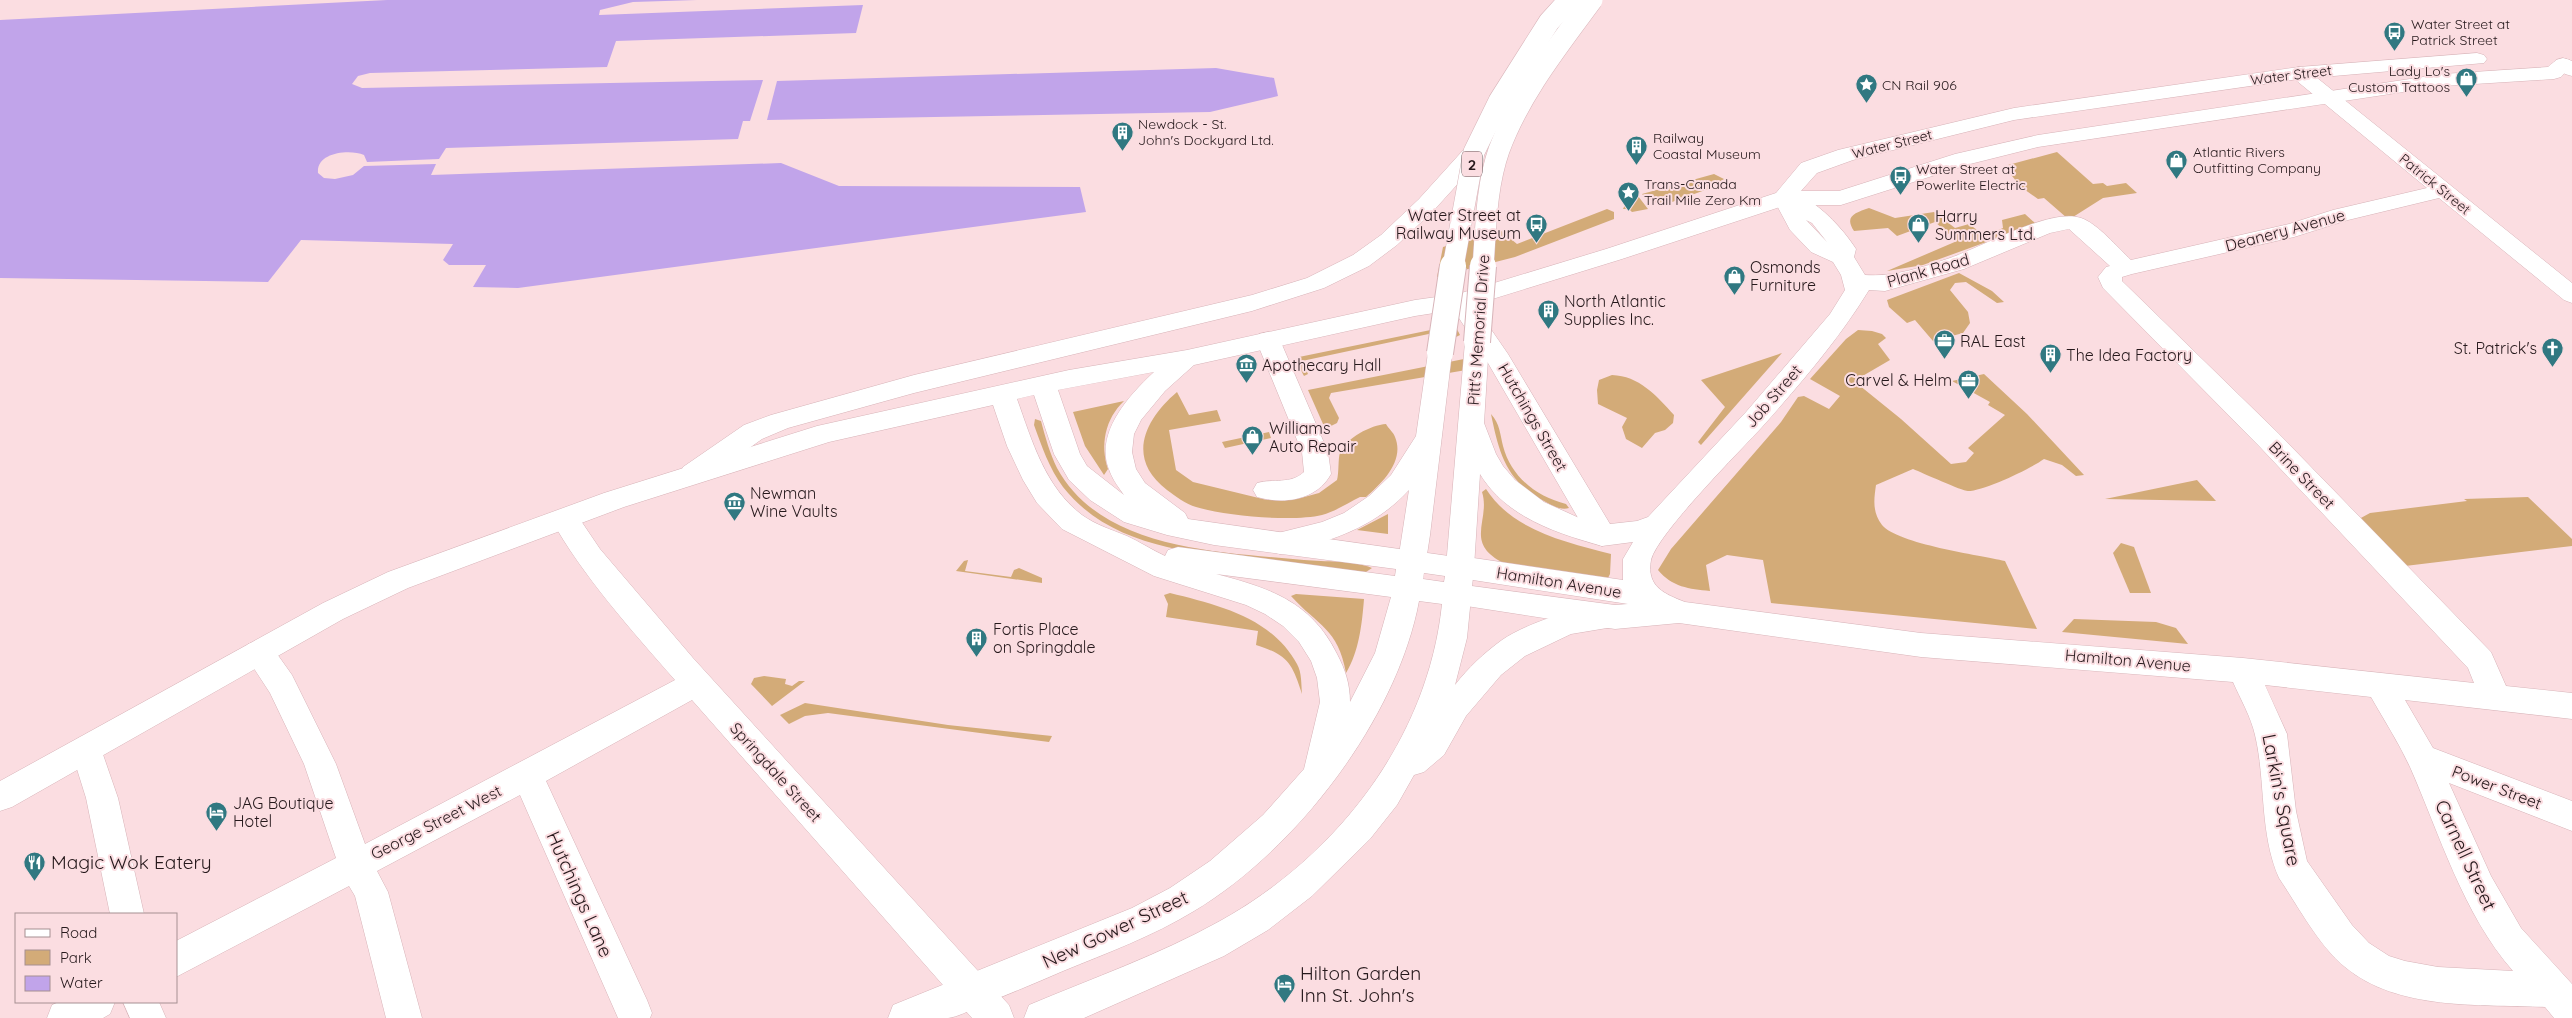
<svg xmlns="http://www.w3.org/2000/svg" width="2572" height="1018" viewBox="0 0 2572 1018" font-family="Quicksand,sans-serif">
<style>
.green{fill:#d3ab78}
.water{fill:#c1a4ea}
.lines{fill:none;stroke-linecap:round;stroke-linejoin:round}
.minor-casing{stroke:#d7b3b8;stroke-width:1}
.major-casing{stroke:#d7b3b8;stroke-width:1}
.highway-casing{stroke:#d7b3b8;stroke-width:1}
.minor{fill:#fff;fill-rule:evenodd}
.major{fill:#fff;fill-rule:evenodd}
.highway{fill:#fff;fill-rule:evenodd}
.highway-bridge-far1-casing{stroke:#d7b3b8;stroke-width:22;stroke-linecap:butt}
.highway-bridge-casing{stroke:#d7b3b8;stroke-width:28;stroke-linecap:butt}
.highway-bridge-far1{stroke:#fff;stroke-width:21}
.highway-bridge{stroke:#fff;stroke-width:26}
.labels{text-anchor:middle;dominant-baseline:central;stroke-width:4;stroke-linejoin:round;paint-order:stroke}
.far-poi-label{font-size:14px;fill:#26191c;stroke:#fbdde1;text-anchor:start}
.far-street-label{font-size:14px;fill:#26191c;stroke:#fbdde1}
.shield{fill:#fbdde1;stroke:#665457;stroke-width:1}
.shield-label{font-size:15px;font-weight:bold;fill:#26191c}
.poi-label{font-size:16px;fill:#26191c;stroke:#fbdde1;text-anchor:start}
.street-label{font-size:16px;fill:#26191c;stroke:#fbdde1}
.near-street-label{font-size:19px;fill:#26191c;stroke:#fbdde1}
.near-poi-label{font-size:19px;fill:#26191c;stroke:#fbdde1;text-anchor:start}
</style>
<rect width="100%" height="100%" fill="#fbdde1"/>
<g class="green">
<polygon points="2057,152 2093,184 2103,183 2107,186 2126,183 2137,193 2103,198 2073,217 2067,218 2044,198 2038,199 2021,187 2008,171 2013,169 2008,165"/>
<path d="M 1714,174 L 1724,179 L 1708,189 L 1661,206 C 1654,200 1648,200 1642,194 Z"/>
<polygon points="1638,196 1648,209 1632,212 1629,209 1623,209 1627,201"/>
<path d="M 1869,208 L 1895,218 L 1934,212 L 1955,228 L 1969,224 L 1985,236 L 2003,228 L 2002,220 L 2025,214 L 2036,224 L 1923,265 L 1887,271 L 1957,241 L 1935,222 L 1897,236 L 1888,228 L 1854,231 C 1844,216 1855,213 1869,208 Z"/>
<polygon points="1607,209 1614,212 1614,219 1515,257 1437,277 1443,247 1500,230 1517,244"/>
<polygon points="1959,273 1992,291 2004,302 1997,303 1966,282 1955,283 1950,290 1968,312 1970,323 1963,333 1933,341 1915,320 1907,323 1889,307 1887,300"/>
<polygon points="1455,325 1460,335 1456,337 1452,329 1302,361 1308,374 1304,376 1296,361 1299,357"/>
<path d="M 1858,330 L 1872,331 L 1882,334 L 1886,338 L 1878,344 L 1890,360 L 1854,381 L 1901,419 L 1951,464 L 1966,462 L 1974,453 L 1968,448 L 2005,415 L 1988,405 L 1990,402 L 1952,381 L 1984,374 L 2027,414 L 2084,475 L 2076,476 L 2062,465 L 2044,459 C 2030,469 1984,491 1968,491 C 1962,491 1923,473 1913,469 L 1876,485 C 1874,499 1872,512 1882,525 C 1898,544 1979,555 2005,561 L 2037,629 L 1771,603 L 1763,560 L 1727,555 L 1706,565 L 1710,591 C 1689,589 1672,587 1658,570 L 1671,549 L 1781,422 L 1798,397 L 1804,396 L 1829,409 L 1840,396 L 1810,379 L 1846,339 Z"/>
<polygon points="1782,353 1701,445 1698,442 1725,407 1701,380"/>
<polygon points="1469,358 1478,368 1331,393 1329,398 1339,418 1337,423 1331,426 1323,424 1308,390"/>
<path d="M 1612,375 C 1639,376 1656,395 1674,415 L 1673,423 L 1665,430 L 1655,433 L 1642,448 L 1626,439 L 1622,427 L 1627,418 L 1598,404 L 1597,390 L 1599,380 Z"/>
<path d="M 1177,392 L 1189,415 L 1217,410 L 1221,421 L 1169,430 L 1176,470 L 1193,482 L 1267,500 L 1297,499 L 1319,493 L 1337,480 C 1339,474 1338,457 1340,453 C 1346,438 1371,425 1386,424 C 1388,428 1394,433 1395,437 C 1405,461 1382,483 1366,497 L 1360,497 C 1348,503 1334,512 1322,515 C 1292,522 1226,516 1196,507 C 1186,504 1175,496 1167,490 C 1126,459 1144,420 1177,392 Z"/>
<path d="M 1124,401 C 1105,419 1100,445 1108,469 L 1104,475 L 1085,446 L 1073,412 Z"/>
<path d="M 1491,414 C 1500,424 1500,434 1503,446 C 1511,477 1537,497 1566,504 L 1569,508 C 1561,511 1551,505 1544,501 C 1506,481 1499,453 1491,414 Z"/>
<path d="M 1035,419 L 1041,421 C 1045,436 1050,454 1057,468 C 1102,551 1222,552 1304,560 C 1325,562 1353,560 1372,568 L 1366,572 C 1331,568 1295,564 1260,560 C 1191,553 1110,547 1063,487 C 1049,468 1042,447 1034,425 Z"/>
<polygon points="1269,432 1271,438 1225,448 1222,442"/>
<polygon points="2197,480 2216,501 2105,499"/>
<path d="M 1486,489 C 1513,531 1566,542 1611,554 L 1610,574 L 1607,580 L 1504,563 C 1463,543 1491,520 1482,492 Z"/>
<polygon points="2528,497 2572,539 2572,546 2405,566 2359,519 2370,513 2467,501 2464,499"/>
<polygon points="1388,514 1388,534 1357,530"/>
<polygon points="2121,543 2134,547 2151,593 2130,593 2113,553"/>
<polygon points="968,560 965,571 1011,577 1014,570 1019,568 1042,578 1042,583 956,571 964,561"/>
<path d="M 1170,593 C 1218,605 1271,617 1297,664 C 1302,673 1301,684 1302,694 C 1292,663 1288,655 1256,645 L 1258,631 L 1166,617 L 1168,604 L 1164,595 Z"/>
<path d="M 1296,594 L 1364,599 C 1362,624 1359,652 1346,673 C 1338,628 1318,626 1291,596 Z"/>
<polygon points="2074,619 2156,622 2176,628 2188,644 2062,632"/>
<polygon points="764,676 786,679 785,684 792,686 799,681 805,681 772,706 751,684 754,678"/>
<polygon points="805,703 948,725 1052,736 1049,742 828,713 805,716 789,724 780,715"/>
</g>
<g class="water">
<path d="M 387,0 L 697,0 L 633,2 L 600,10 L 599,15 L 863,5 L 856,33 L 616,41 L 607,67 L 370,73 L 358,76 L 352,84 L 362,88 L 763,80 L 750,121 L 743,121 L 738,139 L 446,148 L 439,159 L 367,162 L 364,155 C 350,149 316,152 318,173 L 324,178 L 335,179 L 353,175 L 364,166 L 436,164 L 431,175 L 781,163 L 839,186 L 1080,187 L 1086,212 L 518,288 L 473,287 L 486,265 L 449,265 L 443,260 L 453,244 L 301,240 L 268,282 L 0,278 L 0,20 Z"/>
<polygon points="1216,68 1274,78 1278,96 1210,112 767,120 777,81"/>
</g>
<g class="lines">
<defs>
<g id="minor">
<polygon points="2563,58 2572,61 2572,76 2565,74 2553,64 2556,60"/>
<path d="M 2299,67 L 2306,69 L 2572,283 L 2572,303 L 2564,300 L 2439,198 L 2348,220 L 2294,237 L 2132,274 L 2122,277 L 2122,281 L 2278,433 L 2491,652 L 2506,686 L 2572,693 L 2572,719 L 2405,700 L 2433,748 L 2572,801 L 2572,831 L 2449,783 L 2491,876 L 2521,928 L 2572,984 L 2572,1018 L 2554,1018 L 2545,1007 C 2480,1004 2398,1011 2345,967 C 2319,946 2298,906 2279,878 C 2259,833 2266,781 2255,735 C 2251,717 2240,698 2233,682 L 1921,657 L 1679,623 L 1615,629 L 1447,603 L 1442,595 L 1447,587 L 1457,584 L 1615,605 L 1628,604 L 1460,578 L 1450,575 L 1446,567 L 1450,559 L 1460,556 L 1623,580 L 1623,559 L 1633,542 L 1602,546 L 1592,542 L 1488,363 L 1448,301 L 1452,296 L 1460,293 L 1468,296 L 1508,354 L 1610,524 L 1637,521 L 1648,517 L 1746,412 L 1830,314 L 1845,290 L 1841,275 L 1833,262 L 1811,252 L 1790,230 L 1773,198 L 1776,193 C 1806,186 1842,227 1856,249 L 1854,257 L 1865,275 C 1893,277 1920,268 1947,259 C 1979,249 2050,207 2081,218 C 2097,223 2118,248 2131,260 L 2289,224 L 2333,210 L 2427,188 L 2292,77 L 2289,73 L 2292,69 ZM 1806,220 L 1812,223 L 1827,242 L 1808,222 ZM 2069,229 L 2110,266 L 2106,267 L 2098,277 L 2103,288 L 2260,447 L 2468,668 L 2474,683 L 2243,658 L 1921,633 L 1685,602 C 1665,594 1646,587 1651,560 C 1657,534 1741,450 1763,426 C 1801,383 1839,339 1869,290 L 1885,291 L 1964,269 L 2050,233 ZM 2265,685 L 2371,697 C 2384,720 2399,743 2410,767 C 2440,835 2463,914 2513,971 L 2438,967 L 2405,961 L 2389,956 L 2369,943 L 2352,925 L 2307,861 L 2296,811 L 2287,734 Z"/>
<path d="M 1268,332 L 1277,334 L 1280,340 L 1328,452 L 1331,474 C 1317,500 1284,505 1257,497 L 1253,490 L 1257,483 C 1274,478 1290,485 1304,472 L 1302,452 L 1256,340 L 1259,334 Z"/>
<path d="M 565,509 L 575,512 L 600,549 L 693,658 L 1009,1005 L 1014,1018 L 972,1018 L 692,700 L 546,781 L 647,1000 L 652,1013 L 650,1018 L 618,1018 L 520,795 L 377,871 L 388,892 L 422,1018 L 386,1018 L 355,896 L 349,886 L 176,977 L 176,941 L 336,858 L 304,764 L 270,693 L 244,653 L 248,644 L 259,641 L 270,644 L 292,675 L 336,764 L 365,844 L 675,680 C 632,631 582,575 551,519 L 555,512 Z"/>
<polygon points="87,736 98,740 118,798 144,914 110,914 86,798 71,750 76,740"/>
<polygon points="59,1002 115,1002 110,1014 103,1018 47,1018 52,1005"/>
<polygon points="123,1002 159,1002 166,1018 130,1018"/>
</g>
<path id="major" d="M 2477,53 L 2484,55 L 2487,59 L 2484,63 L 2299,79 L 2014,120 L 1853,160 L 1817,173 L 1801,191 L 1839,191 L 1955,154 L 2038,135 L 2443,74 L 2548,67 C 2556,60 2560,57 2570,60 L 2572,65 L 2561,77 L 2554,79 L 2443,86 L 2038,147 L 1970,164 L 1841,205 L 1786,205 L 1622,259 L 1460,309 L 1415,316 L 1194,365 L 1165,391 L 1141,420 L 1134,434 L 1132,452 L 1136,469 L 1145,483 L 1185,513 L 1188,519 L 1470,559 L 1474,567 L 1467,638 L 1455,685 C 1468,668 1484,653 1502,640 C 1528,622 1595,599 1625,609 L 1630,617 L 1625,625 L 1571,634 L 1525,656 L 1501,675 L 1466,716 L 1444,755 L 1424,772 L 1414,775 L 1397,805 L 1370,839 L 1312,896 L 1268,930 L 1224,956 L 1084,1018 L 1024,1018 L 1029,1005 C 1093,978 1159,955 1220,921 C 1337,856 1428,739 1442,604 L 1419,601 C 1397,719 1296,850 1194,911 C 1153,936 1107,953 1063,971 C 1036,983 1008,994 980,1006 C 970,1010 958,1017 948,1018 C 929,1018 908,1018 888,1018 L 893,1005 L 1132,908 L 1170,888 L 1210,861 L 1263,815 L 1304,769 L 1320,702 L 1317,678 L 1311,661 L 1299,642 L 1283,626 L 1265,614 L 1246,605 L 1154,576 L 1062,529 L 1037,503 L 1023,480 L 1007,446 L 993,405 L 829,442 L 624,507 L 408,588 L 343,619 L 12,807 L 0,811 L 0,781 L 323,603 L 388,572 L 604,493 L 817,426 L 1069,370 L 1187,350 L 1415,300 L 1458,294 L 1606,249 L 1776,193 L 1801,163 L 1838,150 L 2014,108 L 2299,67 ZM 1154,372 C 1128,396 1093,435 1110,472 C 1113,480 1119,488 1124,495 L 1087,466 L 1080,454 L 1058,390 ZM 1034,395 L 1054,454 L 1069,480 L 1090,500 L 1124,522 L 1167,535 L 1214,545 L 1396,569 L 1395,576 L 1178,547 L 1168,550 L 1165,556 C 1152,550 1140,542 1127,536 C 1112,530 1096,525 1082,515 C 1045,487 1032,441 1017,399 ZM 1424,573 L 1445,576 L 1444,582 L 1423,579 ZM 1216,574 L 1391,597 L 1375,653 L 1350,702 C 1350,684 1345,669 1337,654 C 1311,601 1269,588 1216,574 Z"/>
<g id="highway">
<polygon points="1474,146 1482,147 1485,152 1482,157 1435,209 1397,245 1369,266 1324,288 1252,311 914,393 788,428 762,439 703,481 693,484 683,481 680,474 683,467 744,425 771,415 914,375 1252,295 1307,278 1353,255 1381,235 1419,199 1466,147"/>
<path d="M 1477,334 L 1486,336 L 1489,342 L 1484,423 L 1496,454 L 1503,466 L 1515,480 L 1544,502 L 1577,517 L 1612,528 L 1616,535 L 1612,542 L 1602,546 C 1556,533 1506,517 1480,474 L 1474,567 L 1470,575 L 1460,578 L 1450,575 L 1446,567 L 1465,342 L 1468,336 Z"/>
<path d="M 1440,345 L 1449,347 L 1452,353 L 1430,535 L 1426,561 L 1422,569 L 1412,572 L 1402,569 L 1398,561 L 1409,490 C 1373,529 1330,541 1280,554 L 1270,551 L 1266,543 L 1270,535 L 1322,522 L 1344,513 L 1369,496 L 1391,475 L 1416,436 L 1428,353 L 1431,347 Z"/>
</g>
</defs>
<use href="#minor" class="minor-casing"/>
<use href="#major" class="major-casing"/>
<use href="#highway" class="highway-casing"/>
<use href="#minor" class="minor"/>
<use href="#major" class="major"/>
<use href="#highway" class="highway"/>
<defs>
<g id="highway-bridge-far1">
<polyline points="1453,267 1474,152 1499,101 1549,22 1569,0"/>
<path d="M 1483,267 C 1486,228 1486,187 1499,150 C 1519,95 1558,46 1592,0"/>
</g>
<g id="highway-bridge">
<polyline points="1477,342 1483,266"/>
<polyline points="1440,353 1453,266"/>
</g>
</defs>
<use href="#highway-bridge-far1" class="highway-bridge-far1-casing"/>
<use href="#highway-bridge" class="highway-bridge-casing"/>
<use href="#highway-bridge-far1" class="highway-bridge-far1"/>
<use href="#highway-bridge" class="highway-bridge"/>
</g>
<defs>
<symbol id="bus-pin" viewBox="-11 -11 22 30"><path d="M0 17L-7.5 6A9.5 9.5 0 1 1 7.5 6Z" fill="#307881" stroke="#fbdde1"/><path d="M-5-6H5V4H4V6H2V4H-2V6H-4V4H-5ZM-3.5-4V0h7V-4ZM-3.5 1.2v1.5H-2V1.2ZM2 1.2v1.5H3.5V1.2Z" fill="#fff"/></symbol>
<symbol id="shop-pin" viewBox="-11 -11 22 30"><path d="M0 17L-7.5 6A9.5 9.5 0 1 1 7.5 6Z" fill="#307881" stroke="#fbdde1"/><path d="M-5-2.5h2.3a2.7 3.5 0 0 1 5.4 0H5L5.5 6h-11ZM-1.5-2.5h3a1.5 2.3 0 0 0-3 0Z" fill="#fff"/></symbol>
<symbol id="sight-pin" viewBox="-11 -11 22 30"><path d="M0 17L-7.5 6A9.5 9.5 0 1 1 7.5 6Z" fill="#307881" stroke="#fbdde1"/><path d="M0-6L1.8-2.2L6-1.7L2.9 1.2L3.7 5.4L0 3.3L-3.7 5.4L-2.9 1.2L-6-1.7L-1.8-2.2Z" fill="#fff"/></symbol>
<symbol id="building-pin" viewBox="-11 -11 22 30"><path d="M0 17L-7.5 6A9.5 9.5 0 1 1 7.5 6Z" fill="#307881" stroke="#fbdde1"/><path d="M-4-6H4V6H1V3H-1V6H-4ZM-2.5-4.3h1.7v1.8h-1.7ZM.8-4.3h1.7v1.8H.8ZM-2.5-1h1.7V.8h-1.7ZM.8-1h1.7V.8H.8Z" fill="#fff"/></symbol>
<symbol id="office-pin" viewBox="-11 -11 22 30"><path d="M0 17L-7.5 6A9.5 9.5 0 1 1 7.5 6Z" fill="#307881" stroke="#fbdde1"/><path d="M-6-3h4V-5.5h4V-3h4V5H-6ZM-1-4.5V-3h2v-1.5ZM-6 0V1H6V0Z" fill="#fff"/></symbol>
<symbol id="church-pin" viewBox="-11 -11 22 30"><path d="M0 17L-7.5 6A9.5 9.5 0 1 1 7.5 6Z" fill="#307881" stroke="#fbdde1"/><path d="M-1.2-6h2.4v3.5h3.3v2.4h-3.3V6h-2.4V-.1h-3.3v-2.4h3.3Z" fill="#fff"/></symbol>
<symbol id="museum-pin" viewBox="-11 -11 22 30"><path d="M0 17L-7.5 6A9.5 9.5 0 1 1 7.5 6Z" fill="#307881" stroke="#fbdde1"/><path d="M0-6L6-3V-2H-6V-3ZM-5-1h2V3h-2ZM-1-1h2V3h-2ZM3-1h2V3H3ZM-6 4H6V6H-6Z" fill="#fff"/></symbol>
<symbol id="hotel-pin" viewBox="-11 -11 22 30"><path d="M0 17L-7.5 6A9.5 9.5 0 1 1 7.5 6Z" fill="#307881" stroke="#fbdde1"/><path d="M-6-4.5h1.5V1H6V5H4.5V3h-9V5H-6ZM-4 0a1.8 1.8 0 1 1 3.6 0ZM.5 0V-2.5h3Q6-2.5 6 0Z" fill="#fff"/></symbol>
<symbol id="restaurant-pin" viewBox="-11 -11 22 30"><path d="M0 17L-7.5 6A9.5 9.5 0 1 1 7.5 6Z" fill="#307881" stroke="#fbdde1"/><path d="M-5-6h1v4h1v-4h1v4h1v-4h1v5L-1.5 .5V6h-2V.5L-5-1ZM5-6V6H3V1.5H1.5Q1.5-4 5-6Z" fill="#fff"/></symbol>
</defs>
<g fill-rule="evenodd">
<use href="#bus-pin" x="2382" y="20" width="25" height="34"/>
<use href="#shop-pin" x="2454" y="66" width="25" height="34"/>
<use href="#sight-pin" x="1854" y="72" width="25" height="34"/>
<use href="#building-pin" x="1110" y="120" width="25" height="34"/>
<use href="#building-pin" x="1624" y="134" width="25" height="34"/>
<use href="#shop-pin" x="2164" y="148" width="25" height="34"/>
<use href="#bus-pin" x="1888" y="164" width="25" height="34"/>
<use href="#sight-pin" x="1616" y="180" width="25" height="34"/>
<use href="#bus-pin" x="1524" y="212" width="25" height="34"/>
<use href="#shop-pin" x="1906" y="212" width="25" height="34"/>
<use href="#shop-pin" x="1722" y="264" width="25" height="34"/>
<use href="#building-pin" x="1536" y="298" width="25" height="34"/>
<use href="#office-pin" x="1932" y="328" width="25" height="34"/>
<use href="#church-pin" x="2540" y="336" width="25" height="34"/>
<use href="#building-pin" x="2038" y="342" width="25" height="34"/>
<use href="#museum-pin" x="1234" y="352" width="25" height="34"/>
<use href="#office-pin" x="1956" y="368" width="25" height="34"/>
<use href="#shop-pin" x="1240" y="424" width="25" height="34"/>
<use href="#museum-pin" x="722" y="490" width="25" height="34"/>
<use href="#building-pin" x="964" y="626" width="25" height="34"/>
<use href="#hotel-pin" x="204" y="800" width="25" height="34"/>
<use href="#restaurant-pin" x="22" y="850" width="25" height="34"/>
<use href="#hotel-pin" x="1272" y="972" width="25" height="34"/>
</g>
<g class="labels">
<g class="far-poi-label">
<text x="2411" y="24">Water Street at<tspan x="2411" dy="16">Patrick Street</tspan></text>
<text x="2450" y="71" text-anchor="end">Lady Lo's<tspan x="2450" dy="16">Custom Tattoos</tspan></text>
<text x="1882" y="85">CN Rail 906</text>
<text x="1138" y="124">Newdock - St.<tspan x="1138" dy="16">John's Dockyard Ltd.</tspan></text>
<text x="1653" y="138">Railway<tspan x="1653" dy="16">Coastal Museum</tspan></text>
<text x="2193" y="152">Atlantic Rivers<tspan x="2193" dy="16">Outfitting Company</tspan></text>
<text x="1916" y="169">Water Street at<tspan x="1916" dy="16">Powerlite Electric</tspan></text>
<text x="1644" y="184">Trans-Canada<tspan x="1644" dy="16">Trail Mile Zero Km</tspan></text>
</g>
<g class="far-street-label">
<text transform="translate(2291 75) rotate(-7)">Water Street</text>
<text transform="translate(1892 144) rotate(-14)">Water Street</text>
<text transform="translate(2435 184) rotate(39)">Patrick Street</text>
</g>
<rect class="shield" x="1462" y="151.5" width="20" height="25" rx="4"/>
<g class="shield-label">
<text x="1472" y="164">2</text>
</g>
<g class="poi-label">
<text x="1521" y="215" text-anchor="end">Water Street at<tspan x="1521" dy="18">Railway Museum</tspan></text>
<text x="1935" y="216">Harry<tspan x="1935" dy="18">Summers Ltd.</tspan></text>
<text x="1750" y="267">Osmonds<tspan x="1750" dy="18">Furniture</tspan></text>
<text x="1564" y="301">North Atlantic<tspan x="1564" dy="18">Supplies Inc.</tspan></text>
<text x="1960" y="341">RAL East</text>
<text x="2537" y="348" text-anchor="end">St. Patrick's</text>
<text x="2066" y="355">The Idea Factory</text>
<text x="1262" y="365">Apothecary Hall</text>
<text x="1952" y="380" text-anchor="end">Carvel &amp; Helm</text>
<text x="1269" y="428">Williams<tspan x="1269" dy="18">Auto Repair</tspan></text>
<text x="750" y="493">Newman<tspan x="750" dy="18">Wine Vaults</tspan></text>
<text x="993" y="629">Fortis Place<tspan x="993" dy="18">on Springdale</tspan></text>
<text x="233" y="803">JAG Boutique<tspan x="233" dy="18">Hotel</tspan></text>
</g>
<g class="street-label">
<text transform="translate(2285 230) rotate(-15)">Deanery Avenue</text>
<text transform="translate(1928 270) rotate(-16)">Plank Road</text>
<text transform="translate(1478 330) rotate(-86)">Pitt's Memorial Drive</text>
<text transform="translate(1773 396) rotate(-49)">Job Street</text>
<text transform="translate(1533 417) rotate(60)">Hutchings Street</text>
<text transform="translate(2302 475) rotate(46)">Brine Street</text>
<text transform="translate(1559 582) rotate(9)">Hamilton Avenue</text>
<text transform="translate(2128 660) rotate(5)">Hamilton Avenue</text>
<text transform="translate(776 772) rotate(48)">Springdale Street</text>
<text transform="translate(2497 787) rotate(21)">Power Street</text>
<text transform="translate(436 822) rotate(-27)">George Street West</text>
</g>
<g class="near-street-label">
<text transform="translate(2282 800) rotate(79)">Larkin's Square</text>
<text transform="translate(2466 855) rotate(65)">Carnell Street</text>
<text transform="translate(580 894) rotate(66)">Hutchings Lane</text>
<text transform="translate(1115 929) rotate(-25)">New Gower Street</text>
</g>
<g class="near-poi-label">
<text x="51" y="862">Magic Wok Eatery</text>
<text x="1300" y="973">Hilton Garden<tspan x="1300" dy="22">Inn St. John's</tspan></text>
</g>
</g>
<rect x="15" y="913" width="162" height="90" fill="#fbdde1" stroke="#a68f92"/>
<rect x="25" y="929" width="25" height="8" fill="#ffffff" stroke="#a68f92"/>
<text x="60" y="938" font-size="15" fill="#26191c">Road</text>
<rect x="25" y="950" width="25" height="15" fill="#d3ab78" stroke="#a68f92"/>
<text x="60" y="963" font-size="15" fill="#26191c">Park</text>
<rect x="25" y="976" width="25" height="15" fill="#c1a4ea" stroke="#a68f92"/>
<text x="60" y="988" font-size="15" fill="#26191c">Water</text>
</svg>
